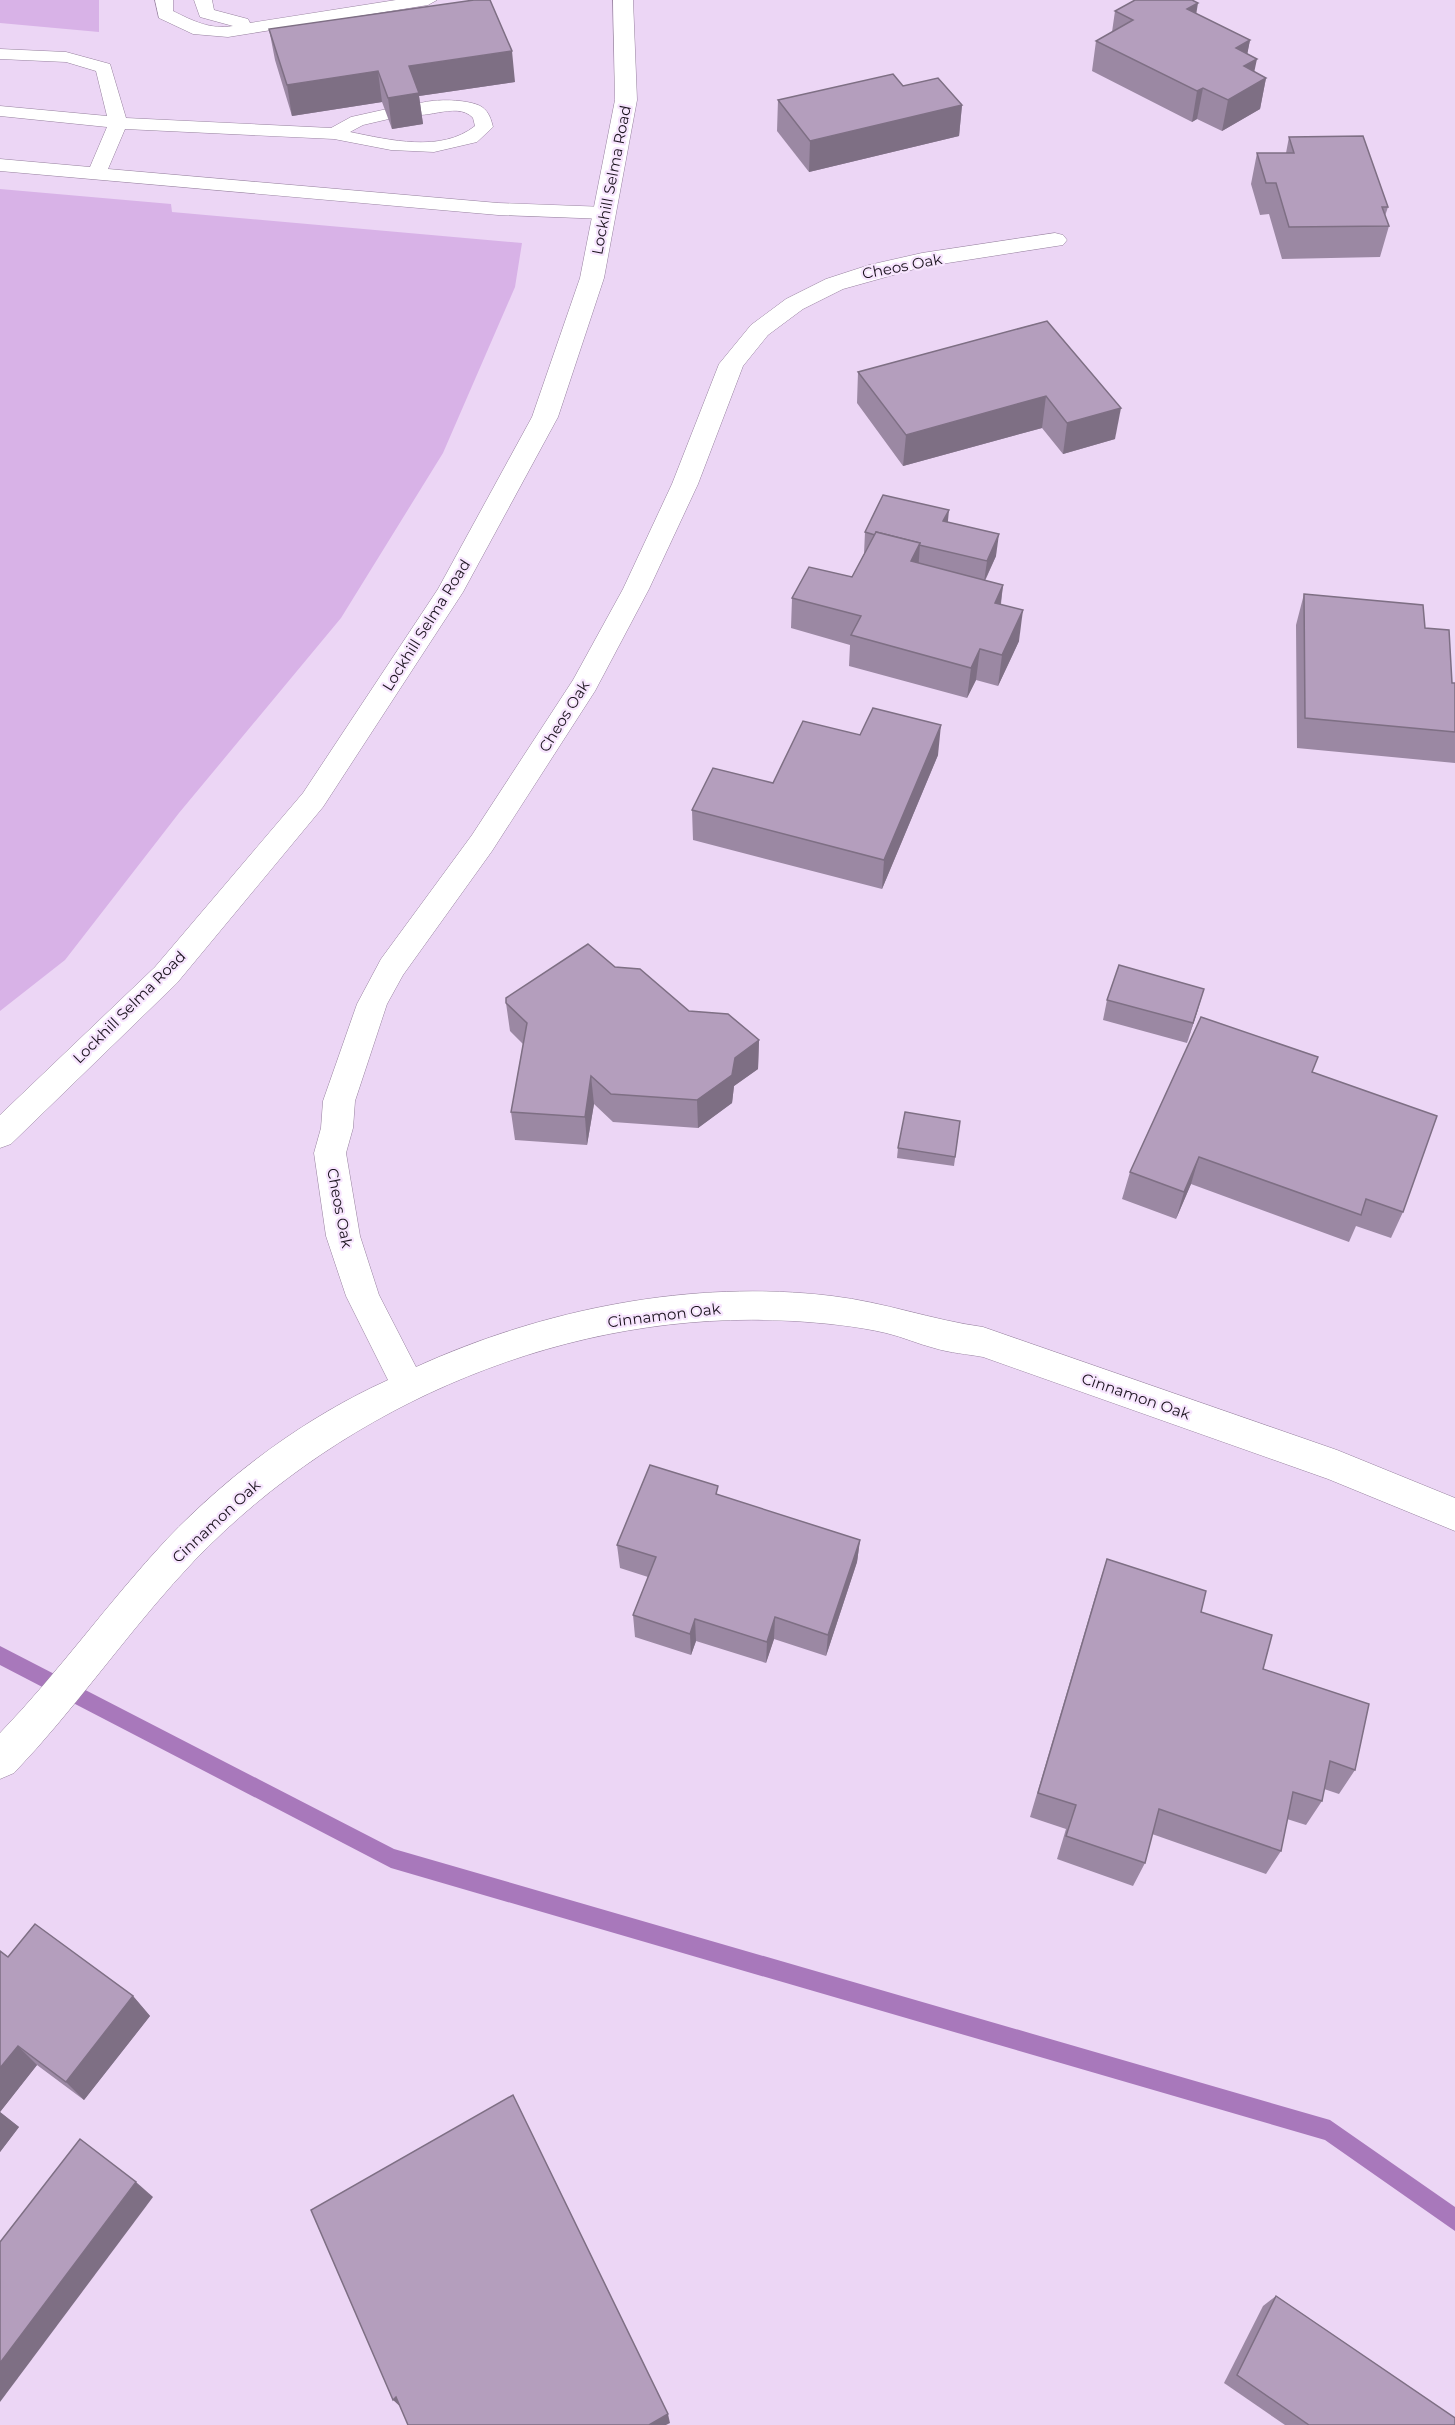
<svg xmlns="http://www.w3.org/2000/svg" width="1455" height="2425" viewBox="0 0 1455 2425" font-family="Montserrat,sans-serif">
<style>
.green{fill:#d8b2e7}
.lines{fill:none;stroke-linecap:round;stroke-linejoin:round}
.stream{fill:#a878bb;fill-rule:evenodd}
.lane-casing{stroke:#96819e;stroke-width:1}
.street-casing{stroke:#96819e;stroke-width:1}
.secondary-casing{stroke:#96819e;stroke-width:1}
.lane{fill:#fff;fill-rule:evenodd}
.street{fill:#fff;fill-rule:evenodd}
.secondary{fill:#fff;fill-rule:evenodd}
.wall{fill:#9b88a3}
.shaded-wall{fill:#7e6f84}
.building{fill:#b49ebd;stroke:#7e6f84;stroke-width:1.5}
.labels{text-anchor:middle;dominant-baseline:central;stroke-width:4.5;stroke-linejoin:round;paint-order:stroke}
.street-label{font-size:15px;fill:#1a121d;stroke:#f7e5fe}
</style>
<rect width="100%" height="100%" fill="#ecd6f5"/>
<g class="green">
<polygon points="0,0 99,0 99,32 0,23"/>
<polygon points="0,189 171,204 172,212 522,243 515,287 443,453 341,618 179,813 65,960 0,1011"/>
</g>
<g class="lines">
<polygon class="stream" points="0,1646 394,1849 1330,2120 1455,2207 1455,2231 1325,2140 391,1868 0,1665"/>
<defs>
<g id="lane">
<path d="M 155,0 L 173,0 L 173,11 C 193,21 211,30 233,26 L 200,17 L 194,0 L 212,0 L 214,10 L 248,19 L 250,23 L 396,0 L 437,0 L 428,5 L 228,37 L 193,34 L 159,18 Z"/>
<path d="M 0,49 L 66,52 L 110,64 L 126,118 L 331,128 L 351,117 L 387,109 L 396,114 L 393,118 L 363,125 L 350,132 C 390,140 441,153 475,126 L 473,118 C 456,99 419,125 408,110 C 417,97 469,98 482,107 C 489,112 491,119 493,127 L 477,142 L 434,152 L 391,150 L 334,139 L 125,129 L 108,169 L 498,203 L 606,207 L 615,213 L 606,219 L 498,215 L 0,171 L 0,159 L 90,167 L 107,127 L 0,116 L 0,106 L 107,116 L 96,71 L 66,62 L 0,59 Z"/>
</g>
<path id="street" d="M 1055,233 L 1063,235 L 1067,240 L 1063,245 L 922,267 L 843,289 L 803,309 L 768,335 L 743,366 L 698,484 L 649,589 L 595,691 L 492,851 L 403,975 L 387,1004 L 355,1101 L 353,1128 L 346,1153 L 360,1236 L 379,1295 L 416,1367 C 543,1309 693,1279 832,1296 C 884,1302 932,1320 983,1327 L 1337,1450 L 1455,1498 L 1455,1531 L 1328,1479 L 983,1357 C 967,1354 950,1353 934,1348 C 918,1344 903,1337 886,1333 C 856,1326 824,1323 793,1321 C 571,1308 347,1402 194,1561 C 138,1620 91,1687 37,1748 L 14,1773 L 0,1779 L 0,1733 C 59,1672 109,1601 167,1539 C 229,1474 306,1417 388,1380 L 346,1296 L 326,1236 L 314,1153 L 321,1128 L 323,1101 L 357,1004 L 381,959 L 472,835 L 573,680 L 623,589 L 672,484 L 719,364 L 751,325 L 786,299 L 826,279 L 869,265 L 922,253 Z"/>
<polygon id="secondary" points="613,0 633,0 637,100 604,278 558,417 463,592 323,807 177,983 11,1144 0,1148 0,1115 155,967 303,793 438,589 532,417 580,278 615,100"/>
</defs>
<use href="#lane" class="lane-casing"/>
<use href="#street" class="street-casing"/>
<use href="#secondary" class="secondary-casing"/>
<use href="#lane" class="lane"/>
<use href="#street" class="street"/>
<use href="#secondary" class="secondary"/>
</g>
<g class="wall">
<polygon points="1115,11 1196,14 1250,40 1247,54 1254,72 1266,78 1260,109 1222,131 1197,119 1192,122 1092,71 1096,41 1112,32"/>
<polygon points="269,29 515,82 419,96 423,124 392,129 382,102 292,116 275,60"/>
<polygon points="778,100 962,105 959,136 809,172 777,131"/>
<polygon points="1289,137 1388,207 1385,216 1389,226 1380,257 1282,259 1269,214 1260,215 1251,184 1257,153 1286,153"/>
<polygon points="1047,321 1115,439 1063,454 1042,428 903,466 857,403 858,372"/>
<polygon points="948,522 996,556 985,581 1003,585 1001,604 1019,641 998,686 976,680 967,698 849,666 850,645 791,628 792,598 852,577 864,554 865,532"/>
<polygon points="1304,594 1425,628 1452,683 1455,683 1455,763 1297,748 1296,625"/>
<polygon points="860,735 938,755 882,889 693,840 692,810 773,783"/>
<polygon points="615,967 689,1011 759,1040 758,1069 734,1086 732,1103 698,1128 613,1122 594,1104 587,1145 515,1140 511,1112 523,1044 510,1031 506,1003"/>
<polygon points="1107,1000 1198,1009 1187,1043 1103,1020"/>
<polygon points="1313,1072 1403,1212 1391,1238 1356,1226 1349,1242 1191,1184 1176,1219 1122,1199 1130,1172"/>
<polygon points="960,1121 954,1166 897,1158 898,1148"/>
<polygon points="718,1495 860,1540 857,1562 826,1656 774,1639 766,1663 696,1641 691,1655 635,1637 633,1615 648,1577 620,1568 617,1545"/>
<polygon points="1107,1559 1201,1612 1263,1669 1355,1770 1339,1794 1324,1789 1322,1801 1306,1825 1287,1819 1281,1851 1266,1874 1152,1834 1145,1863 1133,1886 1057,1859 1066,1829 1030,1817 1098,1587"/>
<polygon points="0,1951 8,1957 133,1996 150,2016 84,2100 37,2065 0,2112 19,2127 0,2152"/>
<polygon points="1276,2296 1455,2425 1285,2425 1224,2383 1263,2306"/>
</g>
<g class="shaded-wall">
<polygon points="1198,3 1193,34 1187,9"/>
<polygon points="1250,40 1245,66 1257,59 1251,87 1266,78 1260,109 1222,131 1228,100 1236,48"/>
<polygon points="512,51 515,82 419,96 423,124 392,129 388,98 409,66"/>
<polygon points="378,71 382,102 292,116 287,85"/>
<polygon points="1203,88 1197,119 1192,122 1197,91"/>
<polygon points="962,105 959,136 809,172 810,141"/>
<polygon points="1046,396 1042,428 903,466 906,435"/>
<polygon points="1121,408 1115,439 1063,454 1067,423"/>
<polygon points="949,510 947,531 943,521"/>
<polygon points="999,534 996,556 984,582 987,561"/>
<polygon points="920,543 918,574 911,561"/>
<polygon points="1003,585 999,616 995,603"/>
<polygon points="1023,610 1019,641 998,686 1002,655"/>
<polygon points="980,649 976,680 967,698 971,668"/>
<polygon points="941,725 938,755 882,889 884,860"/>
<polygon points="1204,989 1198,1009 1187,1043 1193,1023"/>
<polygon points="759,1040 758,1069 734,1086 732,1103 698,1128 697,1100 735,1058"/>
<polygon points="591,1076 594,1104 587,1145 585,1117"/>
<polygon points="1199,1157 1191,1184 1176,1219 1184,1192"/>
<polygon points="860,1540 857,1562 826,1656 828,1635"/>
<polygon points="775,1617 774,1639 766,1663 767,1642"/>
<polygon points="695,1619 696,1641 691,1655 690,1634"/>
<polygon points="133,1996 150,2016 84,2100 66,2082"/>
<polygon points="18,2046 37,2065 0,2112 19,2127 0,2152 0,2068"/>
<polygon points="136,2182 153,2197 0,2402 0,2363"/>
<polygon points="396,2397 403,2409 393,2400"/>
<polygon points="668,2414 670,2423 666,2425 649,2425"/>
</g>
<g class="building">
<polygon points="474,0 490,0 512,51 409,66 419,93 388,98 378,71 287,85 269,29"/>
<polygon points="1135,0 1192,0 1198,3 1187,9 1250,40 1236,48 1257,59 1244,66 1266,78 1228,100 1203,88 1197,91 1096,41 1133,20 1115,11"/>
<polygon points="893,74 903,86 938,78 962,105 810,141 778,100"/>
<polygon points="1363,136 1388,207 1382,207 1389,226 1289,227 1276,183 1266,183 1257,153 1294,153 1289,137"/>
<polygon points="1047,321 1121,408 1067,423 1046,396 906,435 858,372"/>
<polygon points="883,495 949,510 943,521 999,534 987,561 919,545 920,543 876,532 875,535 865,532"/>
<polygon points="876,532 920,543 911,561 1003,585 995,603 1023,610 1002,655 980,649 971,668 851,635 861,616 792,598 809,567 852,577"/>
<polygon points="1304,594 1423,605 1425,628 1449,630 1452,683 1455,683 1455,732 1305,718"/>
<polygon points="873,708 941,725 884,860 692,810 713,768 773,783 803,721 860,735"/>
<polygon points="588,944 615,967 640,969 689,1011 728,1014 759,1040 735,1058 732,1075 697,1100 611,1094 591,1076 585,1117 511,1112 527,1023 506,1003 506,998"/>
<polygon points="1119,965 1204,989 1193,1023 1107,1000"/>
<polygon points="1201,1017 1318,1057 1312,1072 1437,1116 1403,1212 1366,1199 1361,1215 1199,1157 1184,1192 1130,1172"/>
<polygon points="905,1112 960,1121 955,1157 898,1148"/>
<polygon points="650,1465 718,1486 716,1494 860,1540 828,1635 775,1617 767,1642 695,1619 690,1634 633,1615 656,1557 617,1545"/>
<polygon points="1107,1559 1206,1591 1201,1612 1272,1635 1263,1669 1369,1704 1355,1770 1330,1761 1322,1801 1293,1792 1281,1851 1159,1809 1145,1863 1066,1836 1076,1805 1038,1793"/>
<polygon points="35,1924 133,1996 66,2082 18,2046 0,2068 0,1951 8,1957"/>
<polygon points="513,2095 668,2414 649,2425 408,2425 396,2397 393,2400 311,2210"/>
<polygon points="80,2139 136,2182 0,2363 0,2242"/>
<polygon points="1276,2296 1455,2418 1455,2425 1309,2425 1237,2375"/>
</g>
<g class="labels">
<g class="street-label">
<text transform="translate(611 180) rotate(-79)">Lockhill Selma Road</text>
<text transform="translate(902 266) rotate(-11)">Cheos Oak</text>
<text transform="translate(426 625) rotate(-58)">Lockhill Selma Road</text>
<text transform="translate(564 716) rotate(-58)">Cheos Oak</text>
<text transform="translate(129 1007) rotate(-45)">Lockhill Selma Road</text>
<text transform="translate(340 1208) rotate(79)">Cheos Oak</text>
<text transform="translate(664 1315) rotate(-7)">Cinnamon Oak</text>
<text transform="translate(1136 1396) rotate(19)">Cinnamon Oak</text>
<text transform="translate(216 1521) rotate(-43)">Cinnamon Oak</text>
</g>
</g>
</svg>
